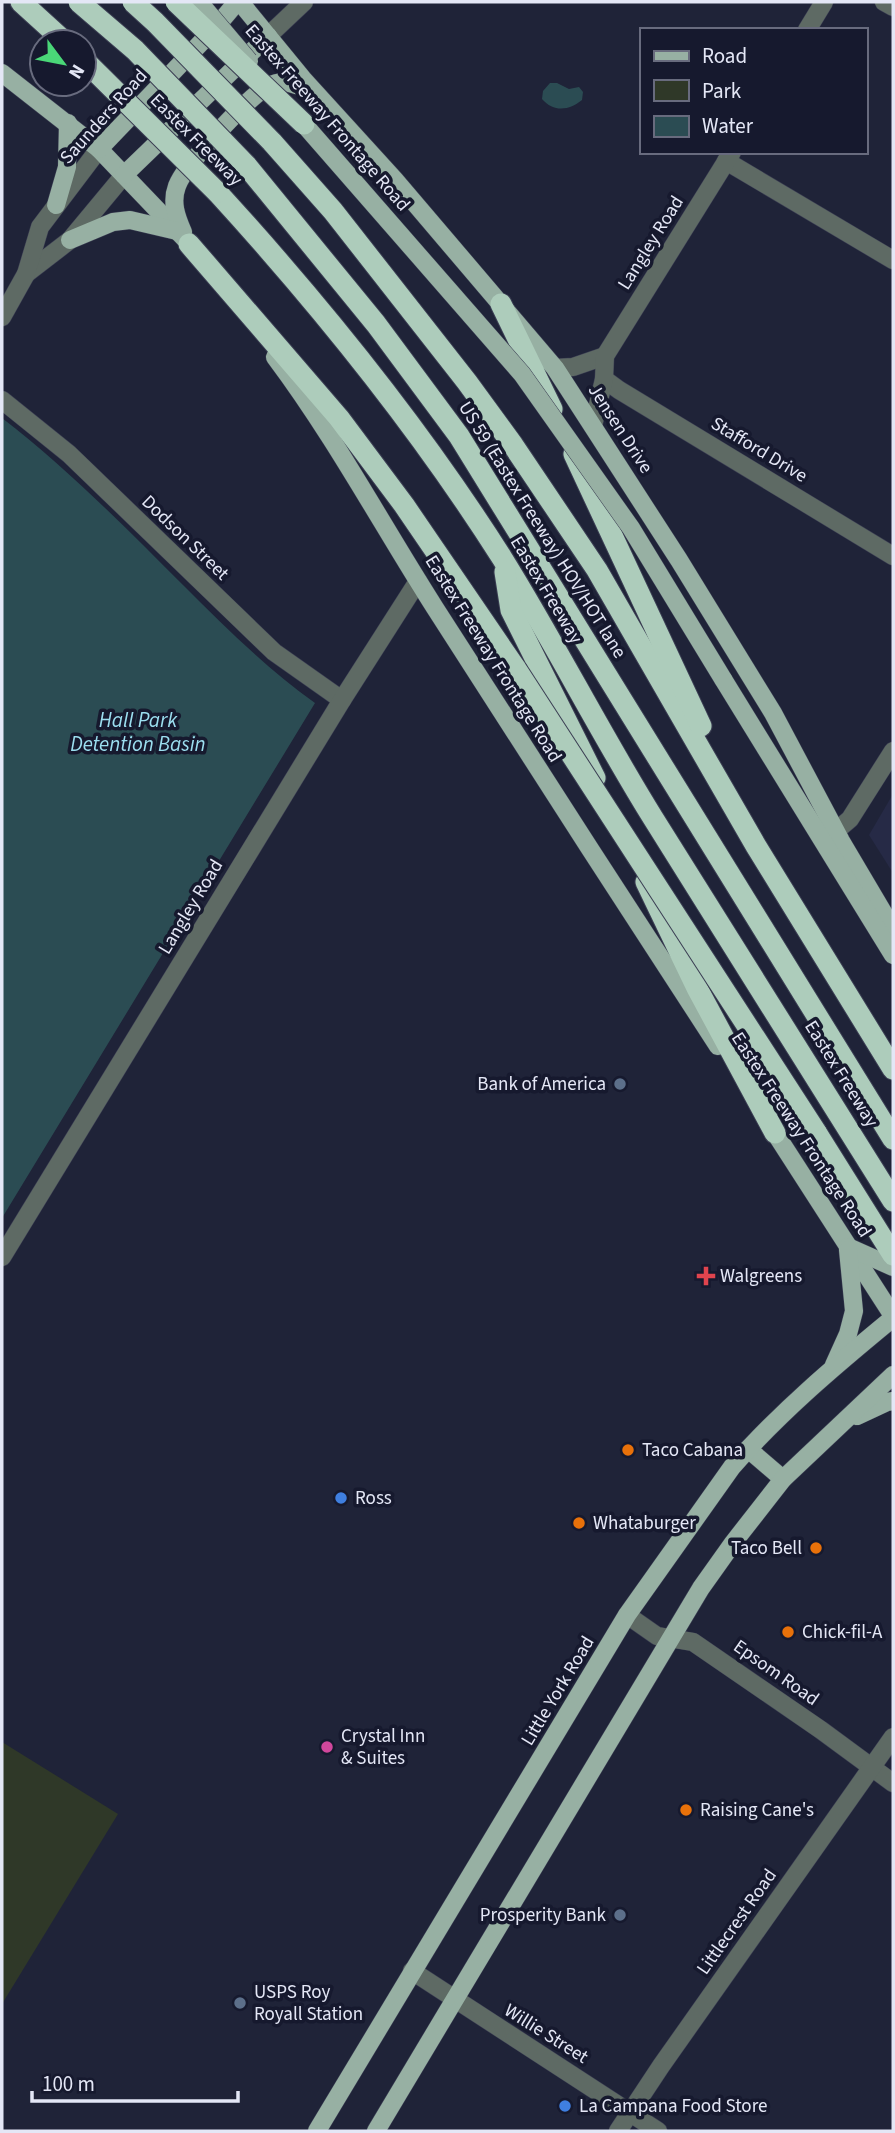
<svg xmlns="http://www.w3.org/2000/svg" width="895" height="2133" viewBox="0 0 895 2133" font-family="'Source Sans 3',sans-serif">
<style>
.built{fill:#262a46}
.green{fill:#2f3828}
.water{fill:#2b4c53}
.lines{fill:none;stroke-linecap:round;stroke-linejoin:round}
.minor-casing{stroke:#3b3e53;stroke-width:19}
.major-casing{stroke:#3b3e53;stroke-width:19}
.highway-casing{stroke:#3b3e53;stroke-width:23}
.minor{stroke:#5e6a64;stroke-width:18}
.major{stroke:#97b0a3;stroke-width:18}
.highway{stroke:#adccbb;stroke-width:21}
.major-bridge-casing{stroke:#3b3e53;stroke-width:19;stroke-linecap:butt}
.highway-bridge-casing{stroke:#3b3e53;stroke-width:23;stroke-linecap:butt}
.major-bridge{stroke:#97b0a3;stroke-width:18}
.highway-bridge{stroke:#adccbb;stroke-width:21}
.service-dot{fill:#5c6f8a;stroke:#16192e;stroke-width:2.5}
.health-dot{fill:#e0444e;stroke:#16192e;stroke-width:2.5}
.food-dot{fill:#e8710a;stroke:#16192e;stroke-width:2.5}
.shop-dot{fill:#3f7fe0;stroke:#16192e;stroke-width:2.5}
.hotel-dot{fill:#d1479c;stroke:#16192e;stroke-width:2.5}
.labels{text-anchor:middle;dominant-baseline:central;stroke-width:7;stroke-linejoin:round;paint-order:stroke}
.street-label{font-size:19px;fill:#e4e7f6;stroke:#16192e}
.poi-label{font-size:19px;fill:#e4e7f6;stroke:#16192e;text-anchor:start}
.water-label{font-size:21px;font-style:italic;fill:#9bdeef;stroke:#16192e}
</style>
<rect width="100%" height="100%" fill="#1f2338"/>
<polygon class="built" points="893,794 893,873 869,835"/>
<polygon class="green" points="2,1742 118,1814 2,2004"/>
<g class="water">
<path d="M 550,83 L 557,83 L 569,89 L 579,87 L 583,92 L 582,100 C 570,110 554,113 542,99 L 543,91 Z"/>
<path d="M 2,418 C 67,468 125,527 183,585 C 225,627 266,668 315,703 L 2,1218 Z"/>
</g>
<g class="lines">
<defs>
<g id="minor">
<polyline points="884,2 893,7"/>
<polyline points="807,30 824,2"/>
<polyline points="268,36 304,2"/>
<polyline points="726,161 893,260"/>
<polyline points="26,274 70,240 124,175"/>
<polyline points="2,317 26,274 40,227 99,149"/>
<polyline points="555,368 573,367 605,356"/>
<polyline points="604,379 619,390 893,556"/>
<polyline points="2,400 69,454 274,652 342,700"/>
<polyline points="593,426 604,379 605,356 732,152"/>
<polyline points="836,831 850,819 893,751"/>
<polyline points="2,1257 342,700 418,581"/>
<polyline points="627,1615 657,1636 693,1642 821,1730 893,1783"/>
<polyline points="412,1971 658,2131"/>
<polyline points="618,2131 661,2066 893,1737"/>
</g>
<g id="major">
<polyline points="240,2 303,79 395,180 555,368 679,560 773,713 841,841 893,929"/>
<polyline points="2,73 99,149 187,241 197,254"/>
<polyline points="99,149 215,28 237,2"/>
<polyline points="124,175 268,36"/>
<polyline points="56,205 67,167 68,123"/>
<path d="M 183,232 C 176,216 171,202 177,186 C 185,164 243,104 262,90 C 267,86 276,83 282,82 C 291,82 304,88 313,91"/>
<polyline points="70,240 113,222 130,220 177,231"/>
<path d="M 275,357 C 335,437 382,525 435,608 C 529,755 623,900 718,1046"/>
<polyline points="723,679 893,955"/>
<polyline points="768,1122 893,1316"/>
<polyline points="848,1247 893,1267"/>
<polyline points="834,1365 848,1334 854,1311 848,1250"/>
<polyline points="857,1416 887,1402 893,1401"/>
<polyline points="748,1449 783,1479"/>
<path d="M 317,2131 L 627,1615 L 732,1467 C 780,1412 837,1364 893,1318"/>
<polyline points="376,2131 701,1588 733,1543 783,1479 893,1375"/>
</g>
<g id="highway">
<polyline points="21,2 65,42"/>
<polyline points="272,142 333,211 467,382 513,445 597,570 756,846 893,1069"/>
<polyline points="246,165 376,324 459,436 893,1139"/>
<path d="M 217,192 C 321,306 419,427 502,558 C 555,643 600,733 653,818 C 732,946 813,1073 893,1201"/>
<polyline points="189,244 339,418 404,505 516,669"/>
<polyline points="501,304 552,409"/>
<polyline points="574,454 701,726"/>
<polyline points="505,572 511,610 595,778"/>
<polyline points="646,882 697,988 775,1133"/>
<polyline points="816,1132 893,1255"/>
</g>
</defs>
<use href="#minor" class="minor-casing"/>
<use href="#major" class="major-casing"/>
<use href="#highway" class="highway-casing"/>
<use href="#minor" class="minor"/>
<use href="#major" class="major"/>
<use href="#highway" class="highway"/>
<defs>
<g id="major-bridge">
<polyline points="199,2 249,61"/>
<polyline points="295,114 522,374 631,528 723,679"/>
</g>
<g id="highway-bridge">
<polyline points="79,2 135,50 246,165"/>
<polyline points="133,2 155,22 272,142"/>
<polyline points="176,2 304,124"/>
<polyline points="84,60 217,192"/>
<polyline points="516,669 816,1132"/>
</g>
</defs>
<use href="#major-bridge" class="major-bridge-casing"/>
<use href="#highway-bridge" class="highway-bridge-casing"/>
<use href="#major-bridge" class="major-bridge"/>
<use href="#highway-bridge" class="highway-bridge"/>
</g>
<g class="service-dot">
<circle cx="620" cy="1084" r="7"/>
<circle cx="620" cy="1915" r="7"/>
<circle cx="240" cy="2003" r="7"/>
</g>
<path class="health-dot" d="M702.5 1265.5h7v7h7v7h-7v7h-7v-7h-7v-7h7z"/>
<g class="food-dot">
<circle cx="628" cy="1450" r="7"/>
<circle cx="579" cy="1523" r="7"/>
<circle cx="816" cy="1548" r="7"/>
<circle cx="788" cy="1632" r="7"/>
<circle cx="686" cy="1810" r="7"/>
</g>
<g class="shop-dot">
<circle cx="341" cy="1498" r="7"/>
<circle cx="565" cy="2106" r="7"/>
</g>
<circle class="hotel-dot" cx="327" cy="1747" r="7"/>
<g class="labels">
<g class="street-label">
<text transform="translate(104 117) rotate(-48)">Saunders Road</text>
<text transform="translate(327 118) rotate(49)">Eastex Freeway Frontage Road</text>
<text transform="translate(196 140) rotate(45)">Eastex Freeway</text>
<text transform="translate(651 243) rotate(-58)">Langley Road</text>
<text transform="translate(620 429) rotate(57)">Jensen Drive</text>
<text transform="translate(759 450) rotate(31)">Stafford Drive</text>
<text transform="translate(542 530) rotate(58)">US 59 (Eastex Freeway) HOV/HOT lane</text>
<text transform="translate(185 538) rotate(44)">Dodson Street</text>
<text transform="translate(546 590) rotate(59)">Eastex Freeway</text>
<text transform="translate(493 659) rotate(58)">Eastex Freeway Frontage Road</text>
<text transform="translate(191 907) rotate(-59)">Langley Road</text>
<text transform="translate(841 1074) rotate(58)">Eastex Freeway</text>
<text transform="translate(801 1135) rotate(57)">Eastex Freeway Frontage Road</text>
<text transform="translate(776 1673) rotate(35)">Epsom Road</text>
<text transform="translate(558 1691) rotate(-59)">Little York Road</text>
<text transform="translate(737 1922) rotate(-55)">Littlecrest Road</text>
<text transform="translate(546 2034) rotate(32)">Willie Street</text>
</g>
<g class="poi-label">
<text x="606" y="1084" text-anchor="end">Bank of America</text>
<text x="720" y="1276">Walgreens</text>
<text x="642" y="1450">Taco Cabana</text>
<text x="355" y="1498">Ross</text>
<text x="593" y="1523">Whataburger</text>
<text x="802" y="1548" text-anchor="end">Taco Bell</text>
<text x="802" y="1632">Chick-fil-A</text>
<text x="341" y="1736">Crystal Inn<tspan x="341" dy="22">&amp; Suites</tspan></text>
<text x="700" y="1810">Raising Cane's</text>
<text x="606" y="1915" text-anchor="end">Prosperity Bank</text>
<text x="254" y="1992">USPS Roy<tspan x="254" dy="22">Royall Station</tspan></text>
<text x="579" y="2106">La Campana Food Store</text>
</g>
<g class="water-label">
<text x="138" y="720">Hall Park<tspan x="138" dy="24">Detention Basin</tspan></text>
</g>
</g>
<rect width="895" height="2133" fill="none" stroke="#e4e7f6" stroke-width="7"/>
<rect x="640" y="28" width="228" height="126" fill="#16192e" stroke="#686b7e" stroke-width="2"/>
<rect x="654" y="51" width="35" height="10" fill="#97b0a3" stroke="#686b7e" stroke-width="2"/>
<text x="702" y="63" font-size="21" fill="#e4e7f6">Road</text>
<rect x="654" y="80" width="35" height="21" fill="#2f3828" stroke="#686b7e" stroke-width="2"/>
<text x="702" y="98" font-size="21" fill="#e4e7f6">Park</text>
<rect x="654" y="116" width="35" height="21" fill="#2b4c53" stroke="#686b7e" stroke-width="2"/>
<text x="702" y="133" font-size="21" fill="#e4e7f6">Water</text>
<g transform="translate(63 63) rotate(122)"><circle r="33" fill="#16192e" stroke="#686b7e" stroke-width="2"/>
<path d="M0-5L12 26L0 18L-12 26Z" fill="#4ad778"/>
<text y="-10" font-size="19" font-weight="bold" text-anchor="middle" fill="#e4e7f6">N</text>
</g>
<path d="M32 2091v10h206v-10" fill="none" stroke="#e4e7f6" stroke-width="3.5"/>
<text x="42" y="2091" font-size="21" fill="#e4e7f6" stroke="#16192e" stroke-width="5" paint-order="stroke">100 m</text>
</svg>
